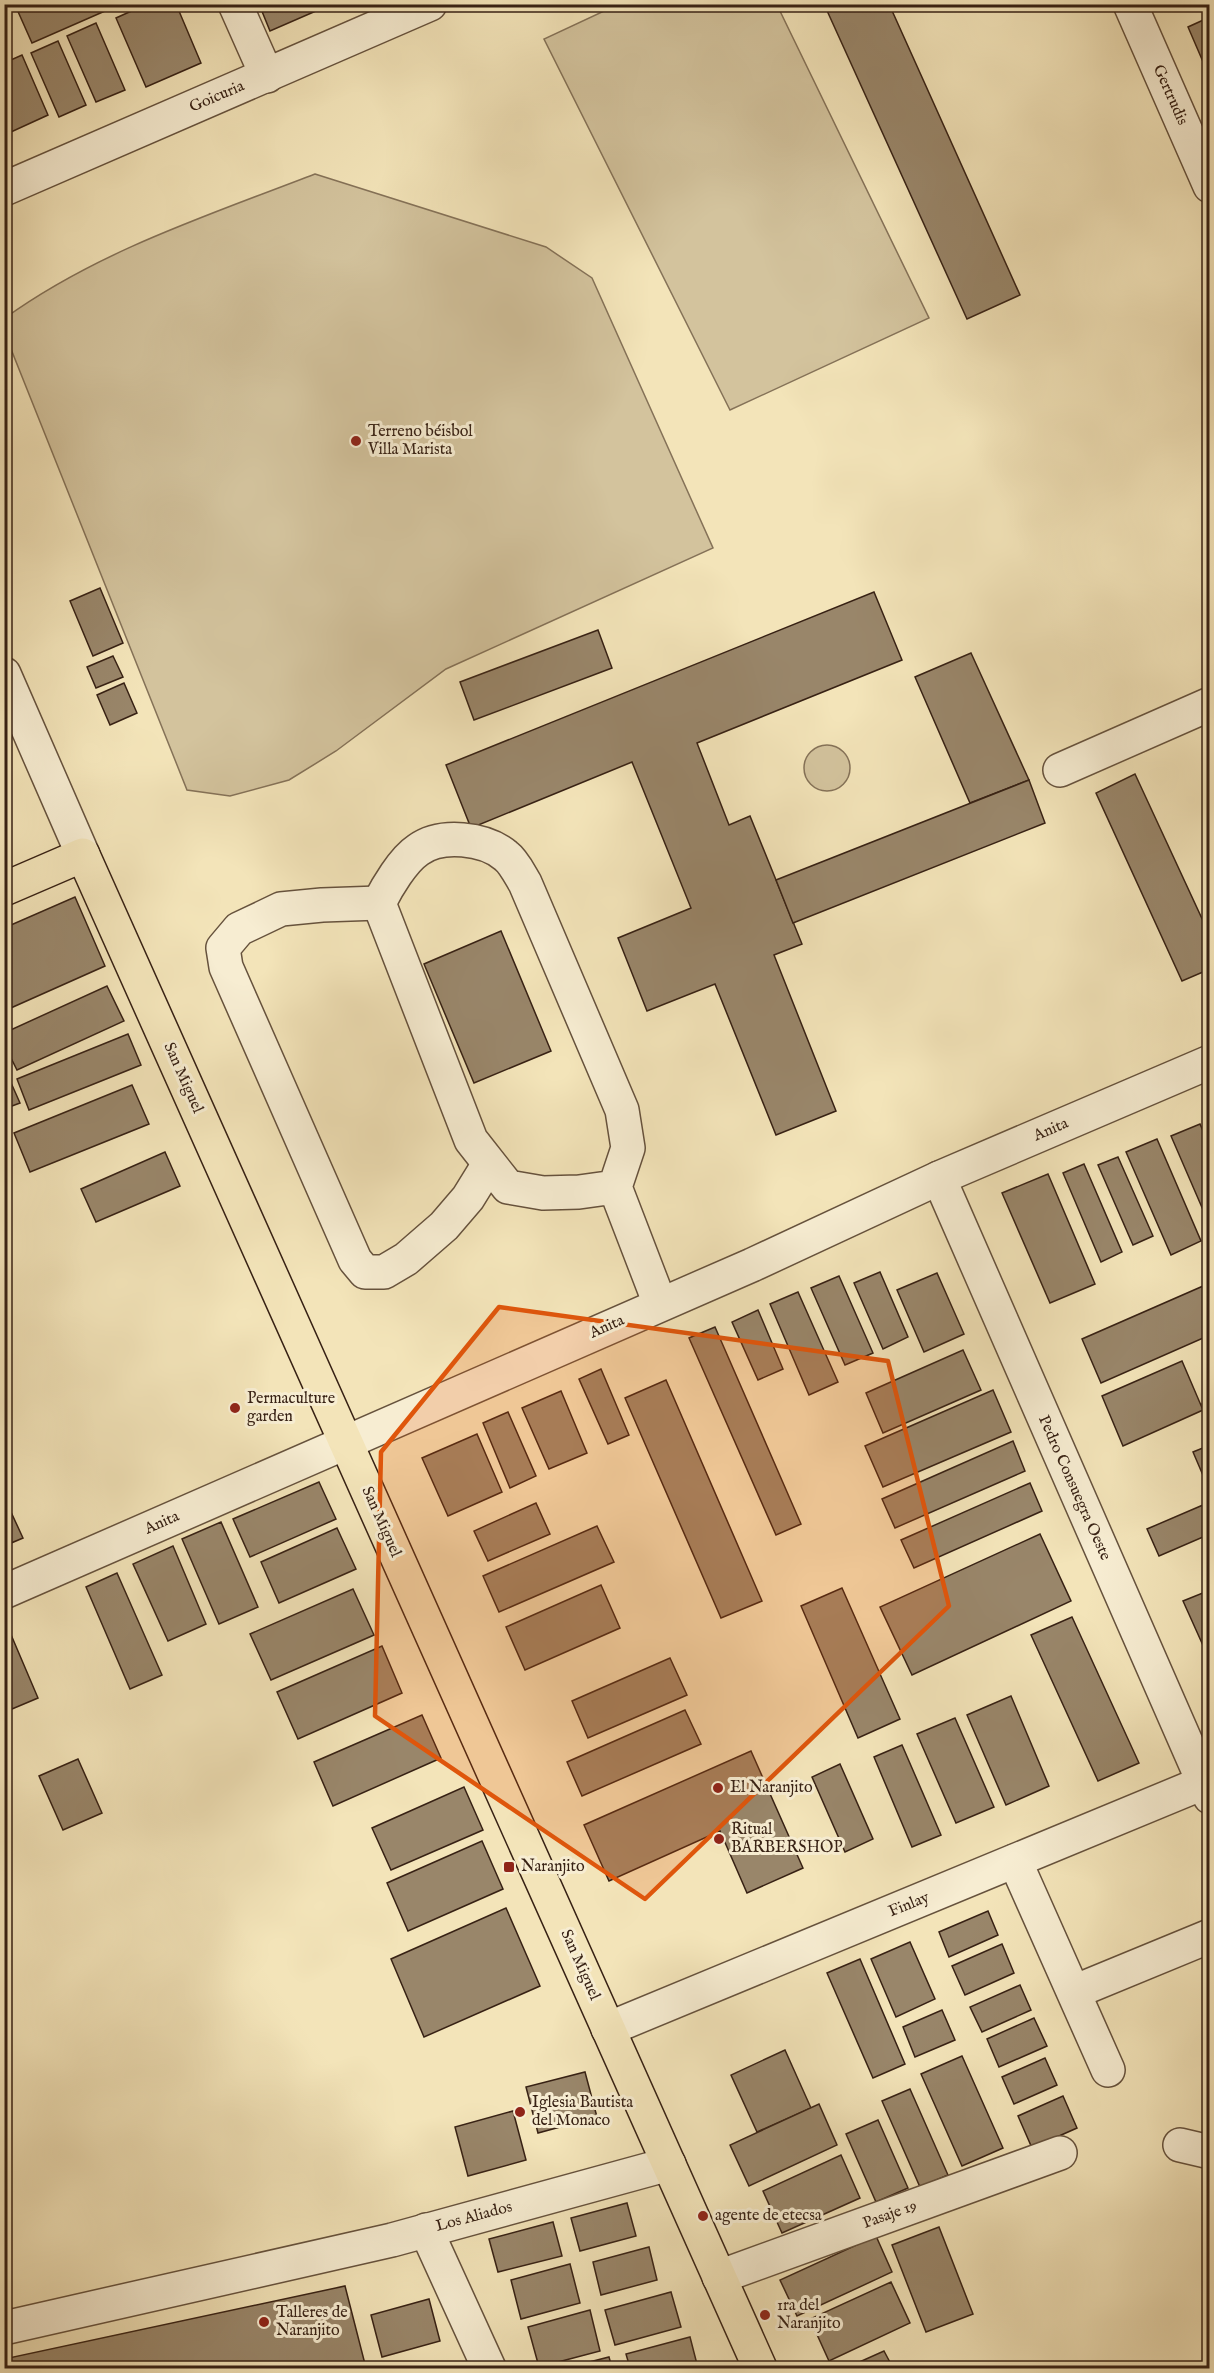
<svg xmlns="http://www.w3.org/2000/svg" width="1214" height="2373" viewBox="0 0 1214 2373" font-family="'IM FELL English',serif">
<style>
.green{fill:#d3c39d;stroke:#857258;stroke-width:1.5}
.building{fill:#99866a;stroke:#372114;stroke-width:1.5}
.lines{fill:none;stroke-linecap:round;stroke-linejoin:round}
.minor-casing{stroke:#66523d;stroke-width:36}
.major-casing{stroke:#372114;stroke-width:36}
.minor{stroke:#f7edd2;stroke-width:33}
.major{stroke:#f3e4b9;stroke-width:33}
.marked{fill:#df560c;fill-opacity:0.2;stroke:#df560c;stroke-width:4.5;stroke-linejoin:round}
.poi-dot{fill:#8f2418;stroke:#f7edd2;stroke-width:2}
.labels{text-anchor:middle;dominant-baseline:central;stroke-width:6;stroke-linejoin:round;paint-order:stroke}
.street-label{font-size:16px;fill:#372114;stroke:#f7edd2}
.poi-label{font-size:16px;fill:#372114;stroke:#f7edd2;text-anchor:start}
</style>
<rect width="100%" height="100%" fill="#f3e4b9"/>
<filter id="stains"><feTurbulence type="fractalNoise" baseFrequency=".00333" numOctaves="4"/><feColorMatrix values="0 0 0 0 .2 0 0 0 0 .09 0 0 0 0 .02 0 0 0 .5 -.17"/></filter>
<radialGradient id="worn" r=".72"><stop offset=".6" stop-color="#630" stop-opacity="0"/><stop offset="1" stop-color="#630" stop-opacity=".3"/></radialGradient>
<g class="green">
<polygon points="619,4 777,5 929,318 730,410 544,39"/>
<path d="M 315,174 L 546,247 L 592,278 L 713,548 L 446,669 L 336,751 L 289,780 L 230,796 L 187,790 L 5,334 L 5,318 C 98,251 209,215 315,174 Z"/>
<circle cx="827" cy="768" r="23"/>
</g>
<g class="building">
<polygon points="21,4 121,4 32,43 16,7"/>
<polygon points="147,4 176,4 201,63 146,87 116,18"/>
<polygon points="259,4 332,4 270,31"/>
<polygon points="824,4 889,4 1020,295 967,319"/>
<polygon points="1210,17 1210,62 1204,64 1188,27"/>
<polygon points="96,23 125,90 96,102 67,36"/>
<polygon points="58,41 86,105 59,117 31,53"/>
<polygon points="22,55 48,115 11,132 4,117 4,63"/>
<polygon points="100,588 123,643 93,656 70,601"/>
<polygon points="874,592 902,660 697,743 729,825 750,816 802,944 774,955 836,1111 776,1135 715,984 647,1011 618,938 691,908 632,762 471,828 446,765"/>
<polygon points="598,630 612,668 474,720 460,682"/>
<polygon points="971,653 1029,780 970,803 915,677"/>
<polygon points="113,656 123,677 96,688 87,667"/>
<polygon points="124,683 137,713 110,725 97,695"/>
<polygon points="1135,774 1210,936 1210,969 1182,981 1096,793"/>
<polygon points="1029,780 1045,823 793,923 776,880"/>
<polygon points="75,897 105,966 4,1011 4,928"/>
<polygon points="501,931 551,1051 474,1083 424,964"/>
<polygon points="107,986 124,1021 17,1070 4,1044 4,1033"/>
<polygon points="128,1034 141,1065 29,1110 17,1079"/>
<polygon points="4,1067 20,1103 4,1109"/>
<polygon points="132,1085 149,1124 30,1172 14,1133"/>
<polygon points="1200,1124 1210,1147 1210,1226 1171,1136"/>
<polygon points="1157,1139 1201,1241 1171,1255 1126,1152"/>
<polygon points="165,1152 180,1186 96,1222 81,1189"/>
<polygon points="1118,1157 1153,1236 1133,1245 1098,1165"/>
<polygon points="1084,1164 1122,1252 1101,1262 1063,1173"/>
<polygon points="1048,1174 1095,1284 1050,1303 1002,1193"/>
<polygon points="880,1272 908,1337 883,1349 854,1283"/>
<polygon points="937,1273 964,1334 924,1352 897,1290"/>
<polygon points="839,1276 873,1353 845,1365 811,1288"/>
<polygon points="1210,1283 1210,1335 1101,1383 1082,1339"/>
<polygon points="798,1292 838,1382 809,1395 770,1304"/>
<polygon points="758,1310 783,1369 758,1380 732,1322"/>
<polygon points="715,1327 801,1524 776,1535 689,1338"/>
<polygon points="963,1350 981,1390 883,1433 866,1393"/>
<polygon points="1182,1361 1203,1410 1123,1446 1102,1396"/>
<polygon points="601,1369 629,1435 608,1444 579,1379"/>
<polygon points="666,1380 762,1601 721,1618 625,1398"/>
<polygon points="993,1390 1011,1432 883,1487 865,1446"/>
<polygon points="561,1391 587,1453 549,1469 522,1408"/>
<polygon points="1210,1400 1210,1421 1202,1404"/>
<polygon points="508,1412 536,1476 510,1488 483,1423"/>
<polygon points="477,1434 502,1492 448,1516 422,1458"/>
<polygon points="1013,1441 1025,1471 895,1528 882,1499"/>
<polygon points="1210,1445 1210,1486 1208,1487 1193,1452"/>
<polygon points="319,1482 336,1519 250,1557 233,1519"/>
<polygon points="1030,1483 1042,1511 914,1568 901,1540"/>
<polygon points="4,1497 23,1538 4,1546"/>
<polygon points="1210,1502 1210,1534 1159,1556 1147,1529"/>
<polygon points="536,1503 550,1534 488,1561 474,1531"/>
<polygon points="221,1522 258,1607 219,1624 182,1539"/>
<polygon points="597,1526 614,1562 499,1612 483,1576"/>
<polygon points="337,1528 356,1569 279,1603 261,1562"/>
<polygon points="1040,1534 1071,1601 912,1675 880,1607"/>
<polygon points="173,1546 206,1624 168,1641 133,1564"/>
<polygon points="117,1573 162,1675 130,1689 86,1587"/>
<polygon points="601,1585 620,1628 525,1670 506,1627"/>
<polygon points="842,1588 900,1719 858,1738 801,1606"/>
<polygon points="353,1589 374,1635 271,1680 250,1634"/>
<polygon points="1210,1590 1210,1661 1183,1601"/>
<polygon points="1072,1617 1139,1763 1098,1781 1031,1635"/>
<polygon points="9,1630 38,1698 12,1709 4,1692 4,1632"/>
<polygon points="382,1646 402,1693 298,1739 277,1692"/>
<polygon points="670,1658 687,1695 588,1738 572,1701"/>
<polygon points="1011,1696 1049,1786 1006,1805 967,1715"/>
<polygon points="685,1710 701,1744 582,1796 567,1762"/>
<polygon points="422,1715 441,1758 333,1806 314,1762"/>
<polygon points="955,1718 994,1807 956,1823 917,1734"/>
<polygon points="902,1745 941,1835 912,1847 874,1757"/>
<polygon points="751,1751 803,1868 747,1893 720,1831 609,1881 584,1825"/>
<polygon points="78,1759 102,1813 63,1830 39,1776"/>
<polygon points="840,1764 873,1839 845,1852 812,1777"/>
<polygon points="464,1787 483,1830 391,1870 372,1828"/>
<polygon points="482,1841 503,1889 408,1931 387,1883"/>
<polygon points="506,1908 540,1986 424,2037 391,1959"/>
<polygon points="988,1911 998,1935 949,1957 939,1932"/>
<polygon points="910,1942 935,1999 896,2017 871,1959"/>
<polygon points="1002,1944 1014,1973 965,1995 952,1966"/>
<polygon points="860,1959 905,2064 873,2078 827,1973"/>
<polygon points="1020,1985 1031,2010 982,2032 970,2007"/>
<polygon points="942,2010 955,2040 915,2057 903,2027"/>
<polygon points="1034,2018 1047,2046 999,2067 987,2039"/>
<polygon points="785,2050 811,2108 757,2132 731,2075"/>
<polygon points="962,2056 1003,2148 962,2166 921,2074"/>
<polygon points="1045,2058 1057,2085 1014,2104 1002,2077"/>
<polygon points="585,2072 597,2117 538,2133 526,2087"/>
<polygon points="910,2089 948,2175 920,2187 882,2101"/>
<polygon points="1063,2096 1077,2128 1032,2148 1018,2116"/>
<polygon points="819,2104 837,2145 749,2186 730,2145"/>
<polygon points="513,2111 526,2160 468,2176 455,2127"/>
<polygon points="878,2120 908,2188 876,2202 846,2134"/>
<polygon points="841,2155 860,2198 782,2233 763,2191"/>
<polygon points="627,2203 636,2236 580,2251 571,2218"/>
<polygon points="553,2222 562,2256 498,2272 489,2239"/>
<polygon points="939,2227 973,2314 926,2332 892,2245"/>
<polygon points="876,2236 892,2272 797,2316 780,2280"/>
<polygon points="649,2247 657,2280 601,2295 593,2262"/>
<polygon points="570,2264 580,2303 521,2319 511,2280"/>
<polygon points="891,2282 910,2323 829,2361 810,2319"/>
<polygon points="345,2286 366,2368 4,2368 4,2359"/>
<polygon points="671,2292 681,2327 615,2345 605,2310"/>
<polygon points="429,2299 440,2341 382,2357 371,2315"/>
<polygon points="590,2310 600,2351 539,2367 528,2327"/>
<polygon points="690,2337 698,2368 630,2368 626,2354"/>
<polygon points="884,2351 893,2368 846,2368"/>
<polygon points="609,2357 612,2368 566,2368"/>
</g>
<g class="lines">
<defs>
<g id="minor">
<polyline points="235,4 267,76"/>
<polyline points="1130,4 1210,186"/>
<polyline points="4,189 430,4"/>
<polyline points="4,674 83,855"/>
<polyline points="1060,770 1210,704"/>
<polyline points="379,903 322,905 281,909 239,929 223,948 226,967 355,1260 365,1272 384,1272 406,1259 444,1226 468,1198 489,1164"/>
<polyline points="939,1178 1210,1797"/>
<path d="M 615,1187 L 579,1192 L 543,1193 L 508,1187 L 471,1140 L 379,903 C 387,887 403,860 418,850 C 441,833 485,838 506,856 C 514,862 520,875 525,883 L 622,1110 L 628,1148 L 615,1187 L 660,1304"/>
<polyline points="4,1592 752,1265 939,1178 1210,1062"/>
<polyline points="1015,1861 1108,2070"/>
<polyline points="1074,1992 1210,1936"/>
<polyline points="608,2029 1210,1780"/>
<polyline points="1180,2145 1210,2152"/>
<polyline points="426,2230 489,2368"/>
<polyline points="719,2277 1060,2153"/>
<polyline points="4,2328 392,2240 669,2164"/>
</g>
<polyline id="major" points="4,889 83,855 760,2368"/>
</defs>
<use href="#minor" class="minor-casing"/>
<use href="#major" class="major-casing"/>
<use href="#minor" class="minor"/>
<use href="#major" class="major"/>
</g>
<path class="marked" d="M 499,1307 L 888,1361 L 949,1606 L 645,1899 L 375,1716 L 381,1452 Z"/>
<g class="poi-dot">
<circle cx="356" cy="441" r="6"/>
<circle cx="235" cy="1408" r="6"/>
<circle cx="718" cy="1788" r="6"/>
<circle cx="719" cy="1839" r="6"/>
<rect x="503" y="1861" width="12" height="12" rx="3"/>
<circle cx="520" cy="2112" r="6"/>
<circle cx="703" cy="2216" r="6"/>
<circle cx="765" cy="2315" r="6"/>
<circle cx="264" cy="2322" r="6"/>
</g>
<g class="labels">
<g class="street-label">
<text transform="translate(1170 95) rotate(66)">Gertrudis</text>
<text transform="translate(217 97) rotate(-23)">Goicuria</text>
<text transform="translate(183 1078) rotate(66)">San Miguel</text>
<text transform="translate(1051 1130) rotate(-23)">Anita</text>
<text transform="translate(607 1327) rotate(-24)">Anita</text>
<text transform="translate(1074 1488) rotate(66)">Pedro Consuegra Oeste</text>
<text transform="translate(381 1522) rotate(66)">San Miguel</text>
<text transform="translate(162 1523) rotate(-24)">Anita</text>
<text transform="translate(909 1905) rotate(-22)">Finlay</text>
<text transform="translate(580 1965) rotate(66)">San Miguel</text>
<text transform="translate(890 2215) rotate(-20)">Pasaje 19</text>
<text transform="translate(474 2217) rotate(-15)">Los Aliados</text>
</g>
<g class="poi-label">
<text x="368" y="432">Terreno béisbol<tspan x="368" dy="18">Villa Marista</tspan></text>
<text x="247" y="1399">Permaculture<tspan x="247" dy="18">garden</tspan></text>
<text x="730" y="1788">El Naranjito</text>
<text x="731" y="1830">Ritual<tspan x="731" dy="18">BARBERSHOP</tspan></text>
<text x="521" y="1867">Naranjito</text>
<text x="532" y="2103">Iglesia Bautista<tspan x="532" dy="18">del Monaco</tspan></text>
<text x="715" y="2216">agente de etecsa</text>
<text x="777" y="2306">1ra del<tspan x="777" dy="18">Naranjito</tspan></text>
<text x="276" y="2313">Talleres de<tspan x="276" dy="18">Naranjito</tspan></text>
</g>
</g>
<rect width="1214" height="2373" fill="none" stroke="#f3e4b9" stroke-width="24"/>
<rect x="6" y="6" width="1202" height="2361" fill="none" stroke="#372114" stroke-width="3"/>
<rect x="12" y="12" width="1190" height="2349" fill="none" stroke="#372114" stroke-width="1.5"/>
<rect width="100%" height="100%" filter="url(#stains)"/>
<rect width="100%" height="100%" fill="url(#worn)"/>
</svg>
